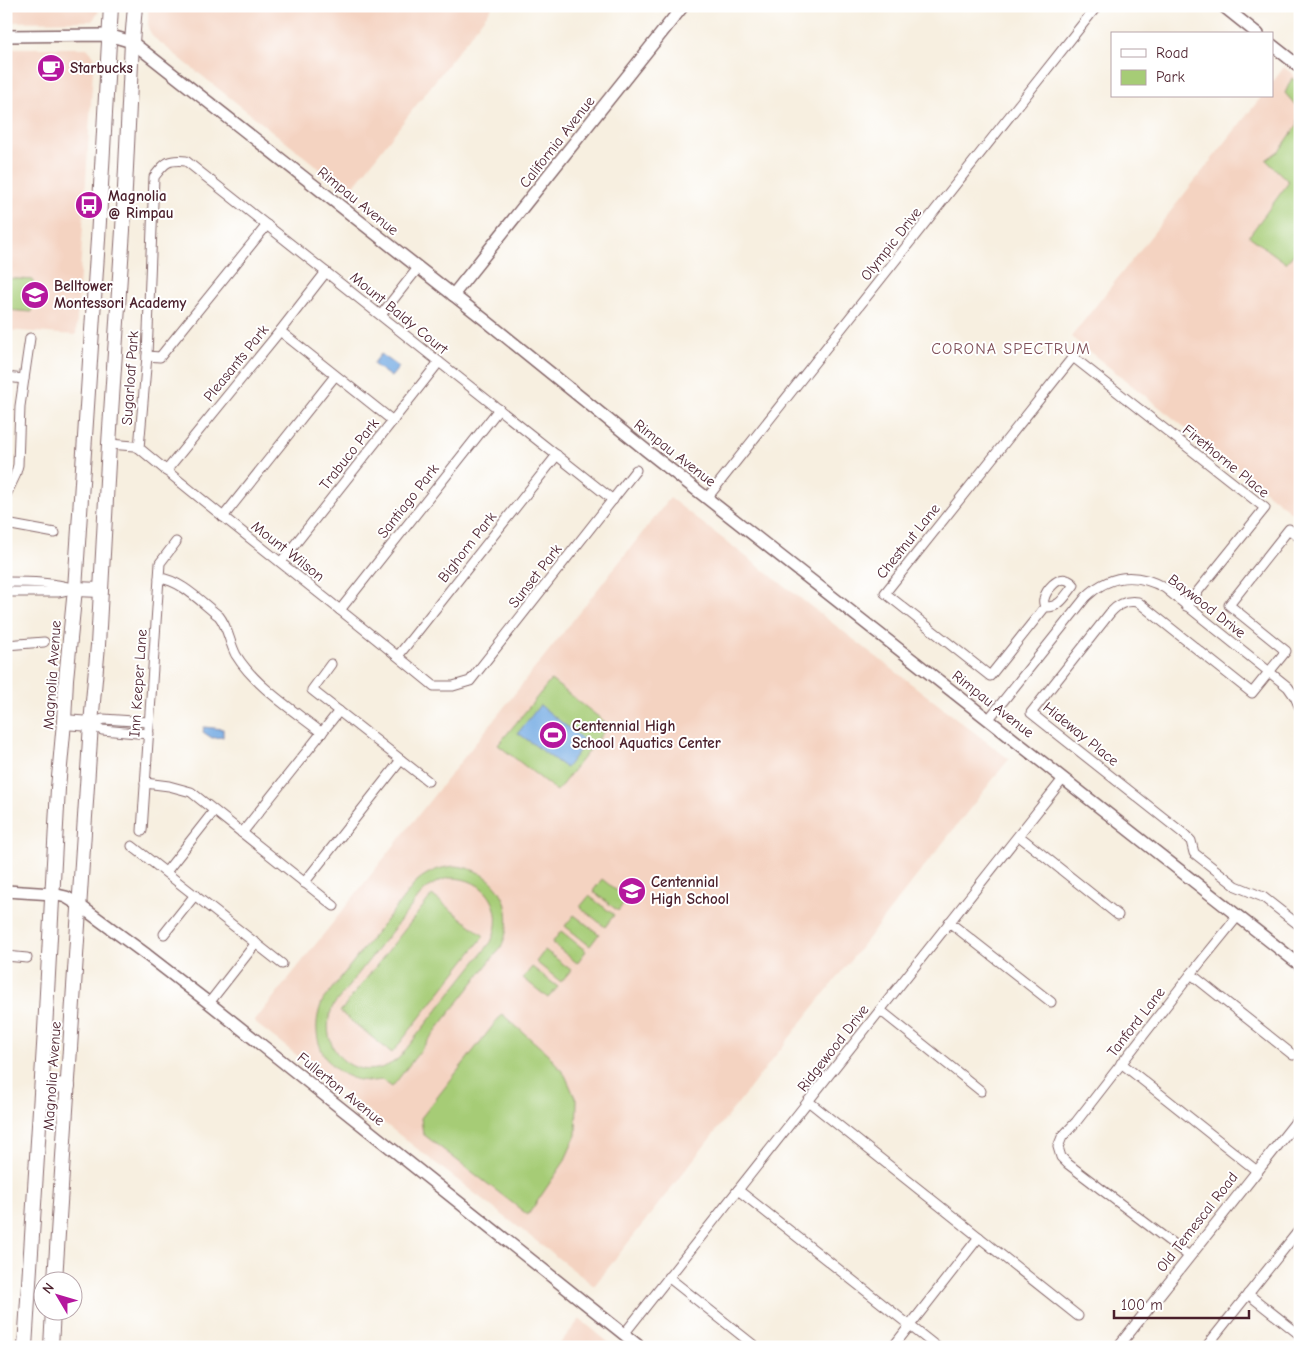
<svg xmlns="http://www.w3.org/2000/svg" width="1306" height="1353" viewBox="0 0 1306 1353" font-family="'Comic Neue',sans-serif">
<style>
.built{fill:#f4d3c1}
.green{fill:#a6cc76;stroke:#787650;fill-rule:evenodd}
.water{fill:#75abe3;stroke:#606587}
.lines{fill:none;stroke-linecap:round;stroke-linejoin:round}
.minor-casing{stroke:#87686a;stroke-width:11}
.tertiary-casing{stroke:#87686a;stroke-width:12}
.secondary-casing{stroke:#87686a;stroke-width:14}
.primary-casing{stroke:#87686a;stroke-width:16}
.minor{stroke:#fff;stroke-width:9}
.tertiary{stroke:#fff;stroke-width:10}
.secondary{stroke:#fff;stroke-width:11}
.primary{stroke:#fff;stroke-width:14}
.labels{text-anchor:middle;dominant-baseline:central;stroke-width:4;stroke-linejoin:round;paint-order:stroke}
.poi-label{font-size:15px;font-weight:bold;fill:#4a1f2b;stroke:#fff;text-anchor:start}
.street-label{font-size:15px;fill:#4a1f2b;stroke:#fff}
.neighbourhood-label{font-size:16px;letter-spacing:1px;fill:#805058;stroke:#fff}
</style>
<rect width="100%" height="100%" fill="#fff"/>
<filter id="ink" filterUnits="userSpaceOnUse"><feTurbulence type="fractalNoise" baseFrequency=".02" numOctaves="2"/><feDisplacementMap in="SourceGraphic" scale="10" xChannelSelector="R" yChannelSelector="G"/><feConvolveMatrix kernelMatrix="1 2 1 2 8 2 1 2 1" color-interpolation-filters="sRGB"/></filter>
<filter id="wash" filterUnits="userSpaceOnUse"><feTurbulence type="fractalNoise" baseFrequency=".0096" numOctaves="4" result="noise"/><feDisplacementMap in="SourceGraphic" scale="20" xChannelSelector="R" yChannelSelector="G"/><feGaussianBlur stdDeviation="1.12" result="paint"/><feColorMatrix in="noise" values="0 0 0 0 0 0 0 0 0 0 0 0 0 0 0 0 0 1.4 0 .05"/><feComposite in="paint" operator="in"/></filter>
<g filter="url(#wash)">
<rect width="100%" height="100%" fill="#f7efe0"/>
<g class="built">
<polygon points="6,6 99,6 98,13 92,21 6,22"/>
<polygon points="148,6 493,6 349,192 153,37 148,28"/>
<polygon points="6,48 87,48 93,55 94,55 76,335 6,330"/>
<polygon points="1284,67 1300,80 1300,519 1071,337 1262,96 1272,96 1272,83"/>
<polygon points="670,498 1009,759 594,1286 254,1022"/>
<polygon points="580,1319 614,1347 557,1347"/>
</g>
<g class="green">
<polygon points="1292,78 1300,85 1300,247 1286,263 1249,236 1289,182 1266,160 1280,150 1298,124 1298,108 1285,93"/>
<polygon points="6,278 33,280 32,312 6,310"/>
<polygon points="551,680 609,725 557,791 498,745"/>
<path d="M 456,866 C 499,871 519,909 501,947 L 392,1087 L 382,1080 C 334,1088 303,1044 323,1000 L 417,881 C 429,871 441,867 456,866 ZM 449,878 C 486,877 507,909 491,942 L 399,1058 C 361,1090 313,1051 333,1006 L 421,894 C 429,886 437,881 449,878 Z"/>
<polygon points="602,879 627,899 618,911 593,891"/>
<polygon points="432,895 484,936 392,1053 340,1012"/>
<polygon points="589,896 614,915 605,927 580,907"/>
<polygon points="574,915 599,934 590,946 565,926"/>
<polygon points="561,931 586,951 577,963 552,943"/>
<polygon points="545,950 571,970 561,982 536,962"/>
<polygon points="532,967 558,987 548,998 523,978"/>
<polygon points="502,1014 548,1054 565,1075 577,1102 576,1135 564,1162 528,1215 423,1134 421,1118"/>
</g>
<g class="water">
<polygon points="381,354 399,367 391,377 373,364"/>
<polygon points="540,705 586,742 566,768 518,733"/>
<polygon points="204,727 223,729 223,737 212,738 203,732"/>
</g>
</g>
<g filter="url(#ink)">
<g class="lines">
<defs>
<g id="minor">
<polyline points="381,315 418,268"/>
<polyline points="280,331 393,421"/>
<polyline points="147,356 160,357 267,225"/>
<polyline points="6,377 24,379"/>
<path d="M 109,444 L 134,446 L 139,448 C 236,529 336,605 434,686 L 453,686 L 470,681 L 636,470"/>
<path d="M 139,448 L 147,356 L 154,177 C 165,163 167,159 186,161 L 613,500"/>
<polyline points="166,471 280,331 326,272"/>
<polyline points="6,495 15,476 18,465 20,406 30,338"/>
<polyline points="707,498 1097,6"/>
<polyline points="223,517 335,376"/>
<polyline points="6,524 55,533"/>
<path d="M 1300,538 L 1289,529 L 1229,605 L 1286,651 L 1252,693 L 1138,602 C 1126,600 1118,604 1110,613 L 1031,713 L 1184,834 L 1191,841 L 1194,853 L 1236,886 L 1263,897 L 1300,926"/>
<polyline points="281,562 439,362"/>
<path d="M 159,578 C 181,580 202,603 219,616 C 228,627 229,642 236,655 C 255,686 293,710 322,733"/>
<path d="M 6,582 C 31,582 52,582 75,589"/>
<polyline points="6,592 58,592 72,589"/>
<path d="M 1045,607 C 1060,608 1065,596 1074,585 C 1074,584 1068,580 1067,580 C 1058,576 1046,590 1044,599 C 1043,602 1044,604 1045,607 L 990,676 L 885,593 L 1073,357 L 1265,508 L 1186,606"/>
<polyline points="340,610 499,409"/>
<polyline points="6,645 44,642"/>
<polyline points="398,656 557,455"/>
<polyline points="331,664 312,690 428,781"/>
<path d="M 988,720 L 1086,597 C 1110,574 1136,572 1165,588 L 1288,687 L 1295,697 L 1300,708"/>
<polyline points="91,724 102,730 149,734"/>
<polyline points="91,724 103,719 149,722"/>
<polyline points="145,783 169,786 191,792 334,906"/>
<polyline points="142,831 160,563 176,542"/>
<polyline points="242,833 339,711"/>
<polyline points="1019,836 1118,915"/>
<polyline points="132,846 282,964"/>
<polyline points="166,872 214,811"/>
<polyline points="304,883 401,760"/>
<polyline points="949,922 1051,1002"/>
<polyline points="164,934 195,895"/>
<polyline points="6,956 27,958"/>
<polyline points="1191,974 1293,1055"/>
<polyline points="209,1003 256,943"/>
<polyline points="880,1010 981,1091"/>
<polyline points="1121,1063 1257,1171"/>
<polyline points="808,1101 1078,1316"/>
<polyline points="738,1190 937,1347"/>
<polyline points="1189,1256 1068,1164 1061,1157 1058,1147 1062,1137 1076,1122 1191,974 1238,916"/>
<polyline points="668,1277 756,1347"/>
<polyline points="1248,1294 1300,1335"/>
<polyline points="624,1334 1063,779"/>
<polyline points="893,1347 979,1237"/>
<polyline points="1206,1347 1300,1229"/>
</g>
<polyline id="tertiary" points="1118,1347 1300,1117"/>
<g id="secondary">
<polyline points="1223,6 1258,34"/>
<polyline points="6,36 108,35 132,42 485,320 647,451 1300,965"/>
<polyline points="1272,45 1300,67"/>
<polyline points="453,295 683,6"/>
<polyline points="6,891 53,894 66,897 79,905 147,955 209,1003 640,1347"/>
</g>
<g id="primary">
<polyline points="75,589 101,590"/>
<polyline points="64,722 91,724"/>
<polyline points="42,1084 68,1086"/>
<polyline points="55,1280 91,724 98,645 109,444 123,230 132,42 135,6"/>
<polyline points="25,1347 45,1030 58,788 64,722 66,679 75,589 98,239 111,6"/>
<polyline points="51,1347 53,1310"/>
</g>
</defs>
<use href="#minor" class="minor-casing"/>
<use href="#tertiary" class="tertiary-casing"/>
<use href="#secondary" class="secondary-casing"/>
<use href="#primary" class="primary-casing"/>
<use href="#minor" class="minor"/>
<use href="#tertiary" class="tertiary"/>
<use href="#secondary" class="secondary"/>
<use href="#primary" class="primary"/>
</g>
</g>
<defs>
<symbol id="cafe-disc" viewBox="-11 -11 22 22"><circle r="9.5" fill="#b5179e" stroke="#fff"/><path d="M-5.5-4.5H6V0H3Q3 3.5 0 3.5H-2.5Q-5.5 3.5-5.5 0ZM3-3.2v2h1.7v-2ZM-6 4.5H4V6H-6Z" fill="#fff"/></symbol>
<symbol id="bus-disc" viewBox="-11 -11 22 22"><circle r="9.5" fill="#b5179e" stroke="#fff"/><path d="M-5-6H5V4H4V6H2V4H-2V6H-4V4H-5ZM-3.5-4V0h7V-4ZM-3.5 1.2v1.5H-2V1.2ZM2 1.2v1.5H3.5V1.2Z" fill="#fff"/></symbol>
<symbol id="school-disc" viewBox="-11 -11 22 22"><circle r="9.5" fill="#b5179e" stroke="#fff"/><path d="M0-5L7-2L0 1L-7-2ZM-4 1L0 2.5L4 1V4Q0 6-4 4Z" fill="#fff"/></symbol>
<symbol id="stadium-disc" viewBox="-11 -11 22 22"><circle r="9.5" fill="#b5179e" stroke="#fff"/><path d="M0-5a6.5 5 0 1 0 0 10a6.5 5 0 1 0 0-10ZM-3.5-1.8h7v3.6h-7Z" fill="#fff"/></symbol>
</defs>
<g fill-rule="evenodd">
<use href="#cafe-disc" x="35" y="52" width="32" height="32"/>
<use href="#bus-disc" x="73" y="189" width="32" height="32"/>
<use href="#school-disc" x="19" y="279" width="32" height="32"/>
<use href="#stadium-disc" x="537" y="719" width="32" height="32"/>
<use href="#school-disc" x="616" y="875" width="32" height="32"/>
</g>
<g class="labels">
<g class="poi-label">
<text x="70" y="68">Starbucks</text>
<text x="108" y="196">Magnolia<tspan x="108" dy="17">@ Rimpau</tspan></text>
<text x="54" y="286">Belltower<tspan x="54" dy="17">Montessori Academy</tspan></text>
<text x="572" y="726">Centennial High<tspan x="572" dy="17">School Aquatics Center</tspan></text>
<text x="651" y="882">Centennial<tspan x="651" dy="17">High School</tspan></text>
</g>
<g class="street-label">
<text transform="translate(557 142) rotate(-52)">California Avenue</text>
<text transform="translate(358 201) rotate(39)">Rimpau Avenue</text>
<text transform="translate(891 244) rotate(-52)">Olympic Drive</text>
<text transform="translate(399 313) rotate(39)">Mount Baldy Court</text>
<text transform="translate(236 363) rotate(-51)">Pleasants Park</text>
<text transform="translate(130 378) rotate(-86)">Sugarloaf Park</text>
<text transform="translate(675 453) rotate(38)">Rimpau Avenue</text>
<text transform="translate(349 454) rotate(-52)">Trabuco Park</text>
<text transform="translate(1226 461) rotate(39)">Firethorne Place</text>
<text transform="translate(408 501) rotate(-52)">Santiago Park</text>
<text transform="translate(908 541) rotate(-51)">Chestnut Lane</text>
<text transform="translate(467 547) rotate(-52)">Bighorn Park</text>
<text transform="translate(288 551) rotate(38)">Mount Wilson</text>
<text transform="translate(535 576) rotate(-52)">Sunset Park</text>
<text transform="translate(1207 606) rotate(38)">Baywood Drive</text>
<text transform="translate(52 675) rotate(-86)">Magnolia Avenue</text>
<text transform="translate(138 683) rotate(-86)">Inn Keeper Lane</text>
<text transform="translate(993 704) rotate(38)">Rimpau Avenue</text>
<text transform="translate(1081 734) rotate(39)">Hideway Place</text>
<text transform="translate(1136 1022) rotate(-52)">Tanford Lane</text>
<text transform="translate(833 1048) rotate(-52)">Ridgewood Drive</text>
<text transform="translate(52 1076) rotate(-86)">Magnolia Avenue</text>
<text transform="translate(341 1089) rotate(39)">Fullerton Avenue</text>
<text transform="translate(1197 1222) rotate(-52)">Old Temescal Road</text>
</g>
<g class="neighbourhood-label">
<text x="1011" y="349">CORONA SPECTRUM</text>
</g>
</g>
<rect width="1306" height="1353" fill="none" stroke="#fff" stroke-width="25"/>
<rect x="1111" y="32" width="162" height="65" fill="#ffffff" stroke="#b7a5aa"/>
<rect x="1121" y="49" width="25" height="8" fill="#ffffff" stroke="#b7a5aa"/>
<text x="1156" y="58" font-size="15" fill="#4a1f2b">Road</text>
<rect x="1121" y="70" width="25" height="15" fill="#a6cc76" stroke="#b7a5aa"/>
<text x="1156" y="82" font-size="15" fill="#4a1f2b">Park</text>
<g transform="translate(58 1296) rotate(308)"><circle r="24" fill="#ffffff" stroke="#b7a5aa"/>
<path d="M0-4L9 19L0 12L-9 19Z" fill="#b5179e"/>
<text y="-8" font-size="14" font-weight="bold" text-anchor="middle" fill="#4a1f2b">N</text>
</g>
<path d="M1114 1310v8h135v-8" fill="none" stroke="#4a1f2b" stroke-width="2.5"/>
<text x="1121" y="1310" font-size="15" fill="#4a1f2b" stroke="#ffffff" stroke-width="4" paint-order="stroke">100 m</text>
</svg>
